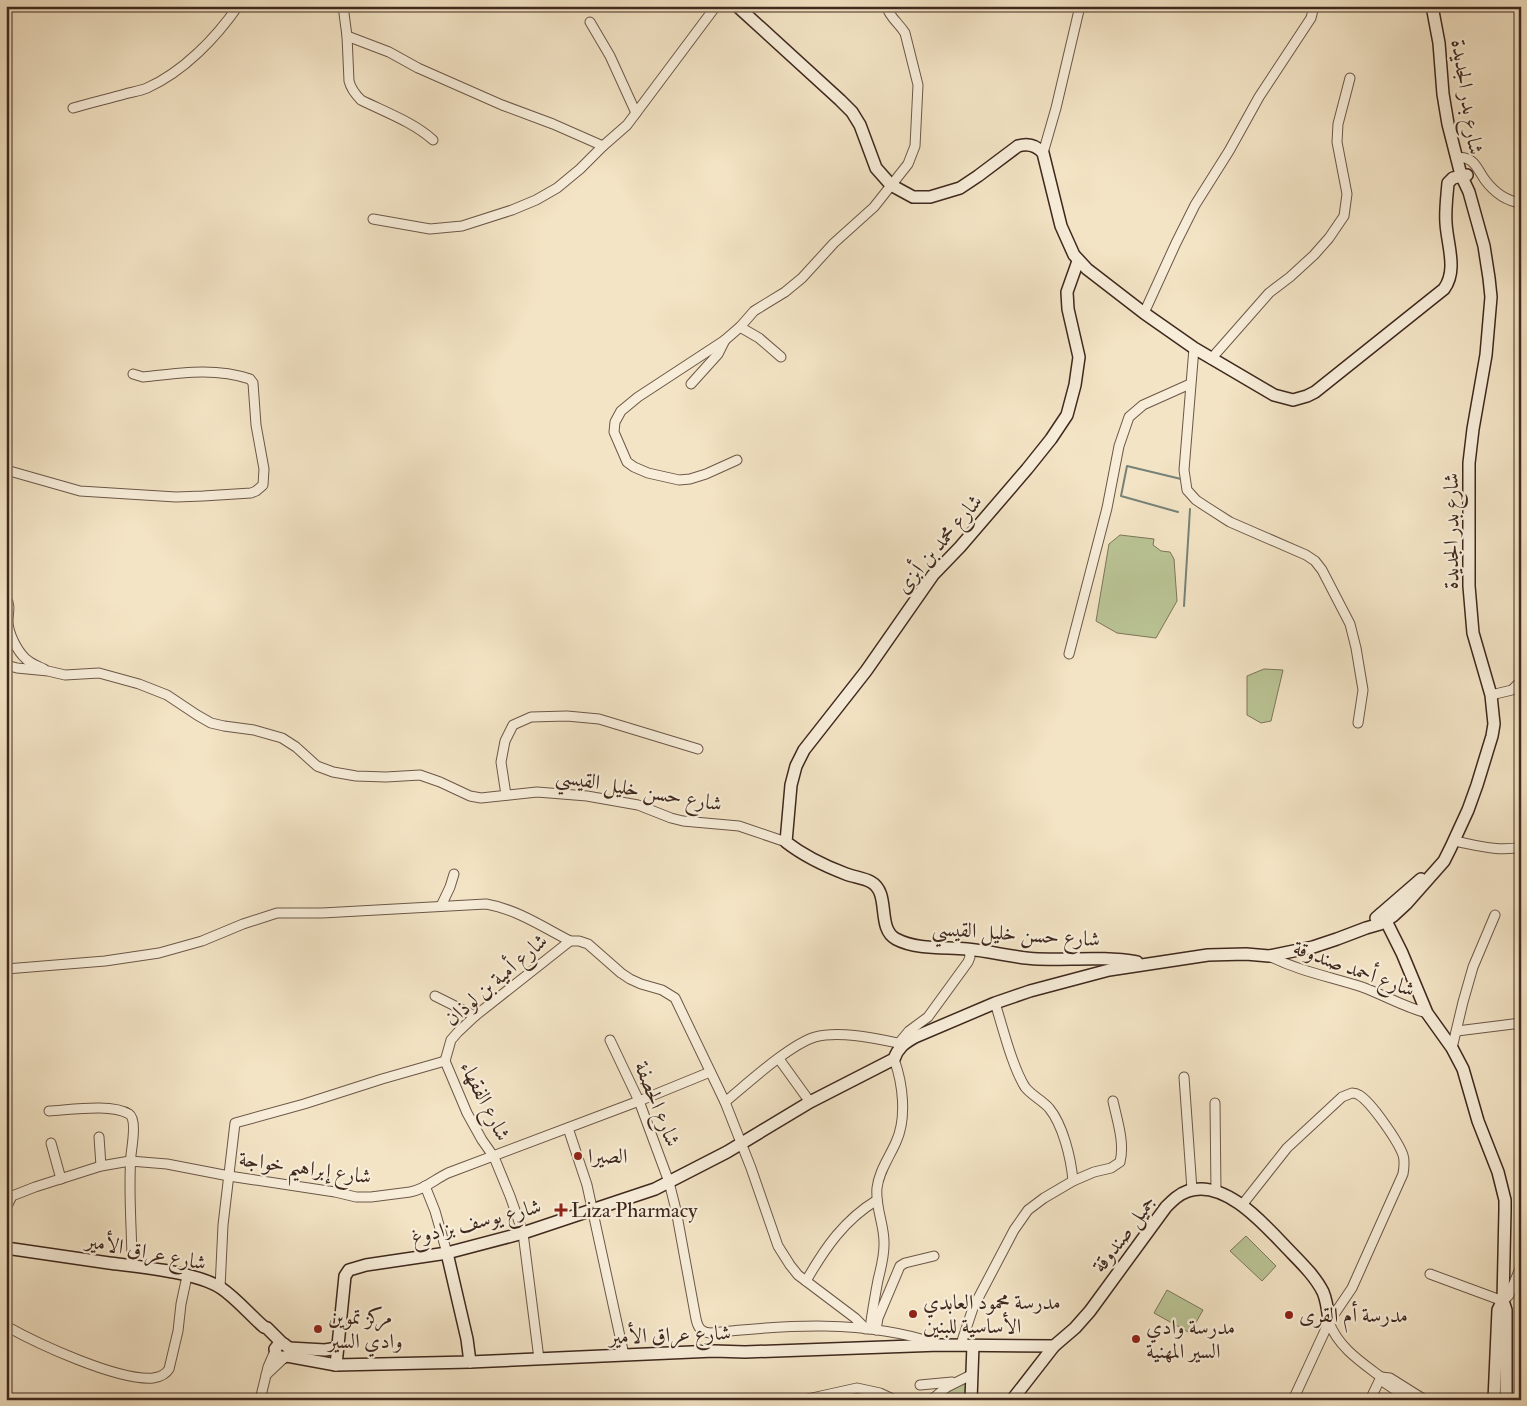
<svg xmlns="http://www.w3.org/2000/svg" width="1527" height="1406" viewBox="0 0 1527 1406" font-family="'IM FELL Double Pica',Amiri,serif">
<style>
.green{fill:#bac495;stroke:#7c765a}
.lines{fill:none;stroke-linecap:round;stroke-linejoin:round}
.stream{stroke:#768279;stroke-width:2}
.street-casing{stroke:#6c5748;stroke-width:11}
.secondary-casing{stroke:#3f281e;stroke-width:14}
.street{stroke:#f7edd9;stroke-width:9}
.secondary{stroke:#f7edd9;stroke-width:11}
.poi-dot{fill:#8f2418;stroke:#f7edd9;stroke-width:2}
.labels{text-anchor:middle;dominant-baseline:central;stroke-width:4.5;stroke-linejoin:round;paint-order:stroke}
.street-label{font-size:21px;fill:#3f281e;stroke:#f7edd9}
.poi-label{font-size:21px;fill:#3f281e;stroke:#f7edd9;text-anchor:start}
</style>
<rect width="100%" height="100%" fill="#f3e4c5"/>
<filter id="stains"><feTurbulence type="fractalNoise" baseFrequency=".004" numOctaves="4"/><feColorMatrix values="0 0 0 0 .2 0 0 0 0 .09 0 0 0 0 .02 0 0 0 .5 -.17"/></filter>
<radialGradient id="worn" r=".72"><stop offset=".6" stop-color="#630" stop-opacity="0"/><stop offset="1" stop-color="#630" stop-opacity=".3"/></radialGradient>
<g class="green">
<polygon points="1120,535 1154,539 1153,545 1161,551 1170,552 1174,559 1177,601 1156,638 1117,633 1096,621 1109,544"/>
<polygon points="1264,669 1283,670 1271,721 1261,723 1247,715 1247,676"/>
<polygon points="1246,1236 1276,1266 1262,1281 1230,1251"/>
<polygon points="1167,1290 1203,1310 1190,1333 1154,1313"/>
<polygon points="964,1383 966,1385 968,1400 938,1400 950,1390"/>
</g>
<g class="lines">
<g class="stream">
<polyline points="1178,512 1121,496 1127,466 1181,479"/>
<polyline points="1184,606 1190,509"/>
</g>
<defs>
<g id="street">
<path d="M 343,6 L 347,36 L 349,81 C 351,89 355,94 361,100 C 385,112 413,122 433,140"/>
<polyline points="590,22 610,56 636,113"/>
<polyline points="347,36 389,52 418,68 502,105 553,124 603,146"/>
<path d="M 73,108 C 90,103 107,99 125,94 C 132,92 140,91 147,88 C 183,72 216,38 238,6"/>
<polyline points="1043,153 1056,108 1080,6"/>
<path d="M 1456,158 C 1474,155 1477,169 1485,180 C 1494,192 1506,201 1521,203"/>
<polyline points="373,219 430,229 462,226 512,210 536,200 557,188 580,169 603,146 627,125 716,6"/>
<polyline points="1144,313 1176,243 1195,205 1229,151 1259,97 1311,18 1314,6"/>
<polyline points="740,327 759,338 781,357"/>
<polyline points="1194,348 1184,470 1187,490 1196,500 1205,506 1230,522 1306,555 1315,561 1322,570 1350,624 1356,648 1363,690 1358,723"/>
<polyline points="1211,359 1269,293 1290,277 1314,255 1329,238 1344,216 1347,194 1337,142 1338,124 1350,78"/>
<polyline points="691,384 718,354 725,340"/>
<path d="M 737,460 L 706,474 L 690,479 L 679,480 L 648,473 L 634,467 L 627,462 L 614,432 L 615,422 L 621,411 L 638,397 L 725,340 L 740,327 L 754,311 L 785,292 L 802,278 L 834,243 L 874,207 L 908,164 L 915,146 L 918,85 L 905,33 C 898,22 891,19 886,6"/>
<path d="M 6,470 L 80,491 L 176,497 L 203,496 L 251,493 L 256,491 L 263,485 L 264,469 L 256,425 L 253,383 L 250,379 C 215,367 179,373 143,377 L 133,374"/>
<path d="M 6,598 C 11,606 8,612 8,621 C 8,633 17,651 26,659 C 31,664 38,666 44,669"/>
<polyline points="1069,654 1107,508 1119,446 1129,417 1143,405 1190,384"/>
<polyline points="6,665 17,668 48,671 65,675 99,673 139,684 167,695 197,715 211,723 224,726 254,730 282,738 296,747 317,766 333,772 356,776 386,777 420,775 440,782 470,796 481,798 537,792 587,796 638,805 671,818 683,821 739,826 786,842"/>
<polyline points="1491,695 1512,690 1521,681"/>
<polyline points="506,795 501,762 505,741 513,725 531,717 567,716 599,719 698,749"/>
<path d="M 1454,841 C 1476,845 1498,852 1521,847"/>
<polyline points="441,906 450,887 454,874"/>
<path d="M 1269,956 C 1299,971 1331,977 1362,987 C 1384,995 1404,1007 1427,1013"/>
<path d="M 6,969 L 105,961 L 159,953 L 202,941 L 243,924 L 277,913 L 322,913 L 486,904 C 516,909 543,927 570,941"/>
<polyline points="435,996 475,1016"/>
<path d="M 995,1003 C 1003,1028 1012,1066 1025,1087 C 1031,1095 1042,1100 1049,1108 C 1063,1125 1071,1158 1073,1181"/>
<polyline points="1457,1031 1521,1023"/>
<path d="M 610,1040 L 639,1101 L 669,1182 L 676,1210 L 696,1319 C 698,1328 701,1332 710,1333 C 785,1325 865,1319 938,1344"/>
<polyline points="899,1043 909,1031 928,1017 968,962 970,957 969,949"/>
<polyline points="1452,1048 1463,1002 1473,967 1495,915"/>
<polyline points="779,1059 810,1102"/>
<polyline points="445,1061 451,1040 458,1032 475,1016 570,941 579,941 588,944 621,973 630,979 641,984 662,990 675,998 725,1102 751,1168 778,1246 790,1265 798,1275 855,1318 866,1329"/>
<polyline points="445,1061 467,1113 482,1140 494,1157 510,1196 523,1233 539,1359"/>
<polyline points="1184,1077 1192,1190"/>
<path d="M 725,1102 C 747,1084 789,1045 815,1037 C 840,1030 878,1039 903,1044"/>
<polyline points="1215,1103 1216,1192"/>
<path d="M 49,1111 C 69,1110 112,1103 129,1114 C 137,1119 132,1146 131,1155 C 128,1191 132,1229 132,1265"/>
<polyline points="568,1128 587,1185 624,1355"/>
<polyline points="99,1137 101,1166"/>
<polyline points="51,1143 61,1179"/>
<polyline points="425,1186 435,1211 447,1253"/>
<path d="M 1242,1205 L 1287,1148 L 1342,1097 L 1352,1093 C 1355,1093 1356,1093 1359,1095 C 1371,1102 1398,1141 1403,1155 C 1405,1161 1404,1168 1403,1174 L 1352,1288 L 1329,1322 L 1293,1400"/>
<path d="M 6,1208 L 12,1196 L 35,1187 L 101,1166 L 130,1161 L 167,1164 L 229,1176 L 335,1192 L 356,1197 L 371,1197 L 410,1192 C 424,1190 435,1179 448,1173 L 639,1101 L 710,1072"/>
<polyline points="1430,1274 1503,1301 1509,1295 1521,1266"/>
<path d="M 806,1281 C 825,1248 844,1220 877,1200"/>
<polyline points="220,1288 223,1225 235,1123 304,1104 382,1079 445,1061"/>
<path d="M 1329,1322 C 1338,1347 1361,1362 1381,1377 L 1385,1383 L 1410,1400"/>
<path d="M 6,1326 C 38,1344 118,1381 153,1378 C 160,1377 166,1374 169,1369 L 178,1331 L 181,1304 L 187,1276"/>
<path d="M 870,1329 C 872,1312 875,1296 878,1280 C 881,1268 884,1257 884,1245 C 885,1226 875,1208 877,1188 C 879,1171 889,1158 896,1142 C 907,1118 903,1084 894,1059"/>
<polyline points="876,1330 878,1318 900,1266 905,1263 934,1256"/>
<path d="M 961,1344 L 973,1308 L 1014,1230 L 1028,1210 L 1044,1198 L 1073,1181 L 1094,1172 L 1111,1168 L 1120,1162 C 1125,1143 1117,1120 1113,1101"/>
<polyline points="266,1375 284,1358"/>
<polyline points="1381,1377 1390,1378 1425,1400"/>
<polyline points="920,1385 952,1382"/>
<polyline points="260,1400 268,1367 275,1351"/>
<polyline points="803,1400 857,1388 880,1393 895,1400"/>
<polyline points="931,1400 947,1387 971,1375"/>
<polyline points="1370,1400 1381,1377"/>
</g>
<g id="secondary">
<path d="M 737,6 L 840,100 L 852,112 L 860,125 L 876,168 L 891,185 L 913,197 L 930,197 L 960,188 L 978,176 L 1018,146 C 1028,143 1036,145 1043,153 L 1061,226 L 1074,255 L 1087,269 L 1144,313 L 1194,348 L 1274,395 L 1293,400 L 1307,396 L 1315,392 L 1444,289 C 1458,270 1447,244 1446,223 C 1445,210 1447,196 1448,183 L 1453,178 L 1467,175"/>
<path d="M 1078,261 L 1067,292 L 1068,309 L 1079,357 L 1075,385 L 1067,415 L 1051,439 L 1027,469 L 960,547 L 933,575 L 866,671 L 804,750 L 796,766 L 791,785 L 786,842 C 804,856 825,866 846,874 C 854,877 864,878 871,882 C 891,893 876,928 896,939 C 917,950 944,947 967,949 C 991,951 1014,958 1038,959 C 1071,960 1105,956 1137,962"/>
<polyline points="1381,914 1386,921 1402,953 1427,1013 1452,1048 1463,1069 1478,1121 1498,1172 1505,1200 1505,1210 1503,1301 1506,1310 1506,1400"/>
<polyline points="1376,918 1421,879"/>
<path d="M 6,1248 C 41,1253 75,1258 109,1263 C 140,1267 196,1272 221,1288 C 237,1299 250,1315 264,1327 L 267,1328 L 282,1343"/>
<polyline points="447,1253 467,1339 470,1362"/>
<polyline points="289,1348 284,1344 279,1344 275,1349 276,1354 281,1358 287,1356 336,1365 470,1362 714,1351 745,1352 940,1345 1054,1346"/>
<polyline points="289,1348 325,1350 337,1348"/>
<path d="M 336,1365 L 345,1276 L 349,1270 L 366,1265 L 447,1253 L 523,1233 L 655,1189 L 727,1152 L 810,1102 L 894,1059 C 898,1048 904,1043 915,1037 L 995,1003 L 1030,991 L 1109,970 L 1208,955 L 1246,954 L 1269,956 L 1313,947 L 1337,939 L 1366,928 L 1380,924 L 1393,916 L 1406,904 L 1444,861 L 1451,847 L 1468,810 L 1477,785 L 1492,736 L 1494,724 L 1491,695 L 1473,633 L 1469,586 L 1469,463 L 1473,429 L 1486,355 L 1491,297 L 1489,278 L 1484,246 L 1469,192 L 1461,175 L 1448,124 L 1443,94 L 1439,43 L 1432,6"/>
<polyline points="971,1400 973,1345"/>
<path d="M 1012,1400 L 1054,1346 L 1075,1328 L 1090,1311 L 1166,1207 C 1173,1200 1179,1194 1188,1191 C 1224,1179 1262,1222 1284,1245 C 1297,1259 1314,1274 1323,1292 C 1327,1301 1328,1312 1329,1322"/>
<polyline points="1494,1400 1498,1310 1502,1302"/>
</g>
</defs>
<use href="#street" class="street-casing"/>
<use href="#secondary" class="secondary-casing"/>
<use href="#street" class="street"/>
<use href="#secondary" class="secondary"/>
</g>
<g class="poi-dot">
<circle cx="578" cy="1156" r="5"/>
<path d="M558.5 1202.5h5v5h5v5h-5v5h-5v-5h-5v-5h5z"/>
<circle cx="913" cy="1314" r="5"/>
<circle cx="1289" cy="1315" r="5"/>
<circle cx="318" cy="1329" r="5"/>
<circle cx="1136" cy="1339" r="5"/>
</g>
<g class="labels">
<g class="street-label">
<text transform="translate(1467 97) rotate(81)">شارع بدر الجديدة</text>
<text transform="translate(1451 531) rotate(-90)">شارع بدر الجديدة</text>
<text transform="translate(939 544) rotate(-50)">شارع محمد بن أبزى</text>
<text transform="translate(639 790) rotate(10)">شارع حسن خليل القيسي</text>
<text transform="translate(1016 934) rotate(4)">شارع حسن خليل القيسي</text>
<text transform="translate(1354 969) rotate(20)">شارع أحمد صندوقة</text>
<text transform="translate(496 980) rotate(-41)">شارع أمية بن لوذان</text>
<text transform="translate(485 1101) rotate(63)">شارع الفقهاء</text>
<text transform="translate(657 1104) rotate(68)">شارع الحصفة</text>
<text transform="translate(305 1168) rotate(8)">شارع إبراهيم خواجة</text>
<text transform="translate(476 1222) rotate(-14)">شارع يوسف بزادوغ</text>
<text transform="translate(1124 1234) rotate(-53)">جميل صندوقة</text>
<text transform="translate(146 1252) rotate(11)">شارع عراق الأمير</text>
<text transform="translate(670 1335) rotate(-2)">شارع عراق الأمير</text>
</g>
<g class="poi-label">
<text x="588" y="1156">الصيرا</text>
<text x="571" y="1210">Liza Pharmacy</text>
<text x="923" y="1302">مدرسة محمود العابدي<tspan x="923" dy="24">الأساسية للبنين</tspan></text>
<text x="1299" y="1315">مدرسة أم القرى</text>
<text x="328" y="1317">مركز تموين<tspan x="328" dy="24">وادي السير</tspan></text>
<text x="1146" y="1327">مدرسة وادي<tspan x="1146" dy="24">السير المهنية</tspan></text>
</g>
</g>
<rect width="1527" height="1406" fill="none" stroke="#f3e4c5" stroke-width="25"/>
<rect x="8" y="8" width="1512" height="1391" fill="none" stroke="#3f281e" stroke-width="2.5"/>
<rect x="12" y="12" width="1502" height="1381" fill="none" stroke="#3f281e"/>
<rect width="100%" height="100%" filter="url(#stains)"/>
<rect width="100%" height="100%" fill="url(#worn)"/>
</svg>
